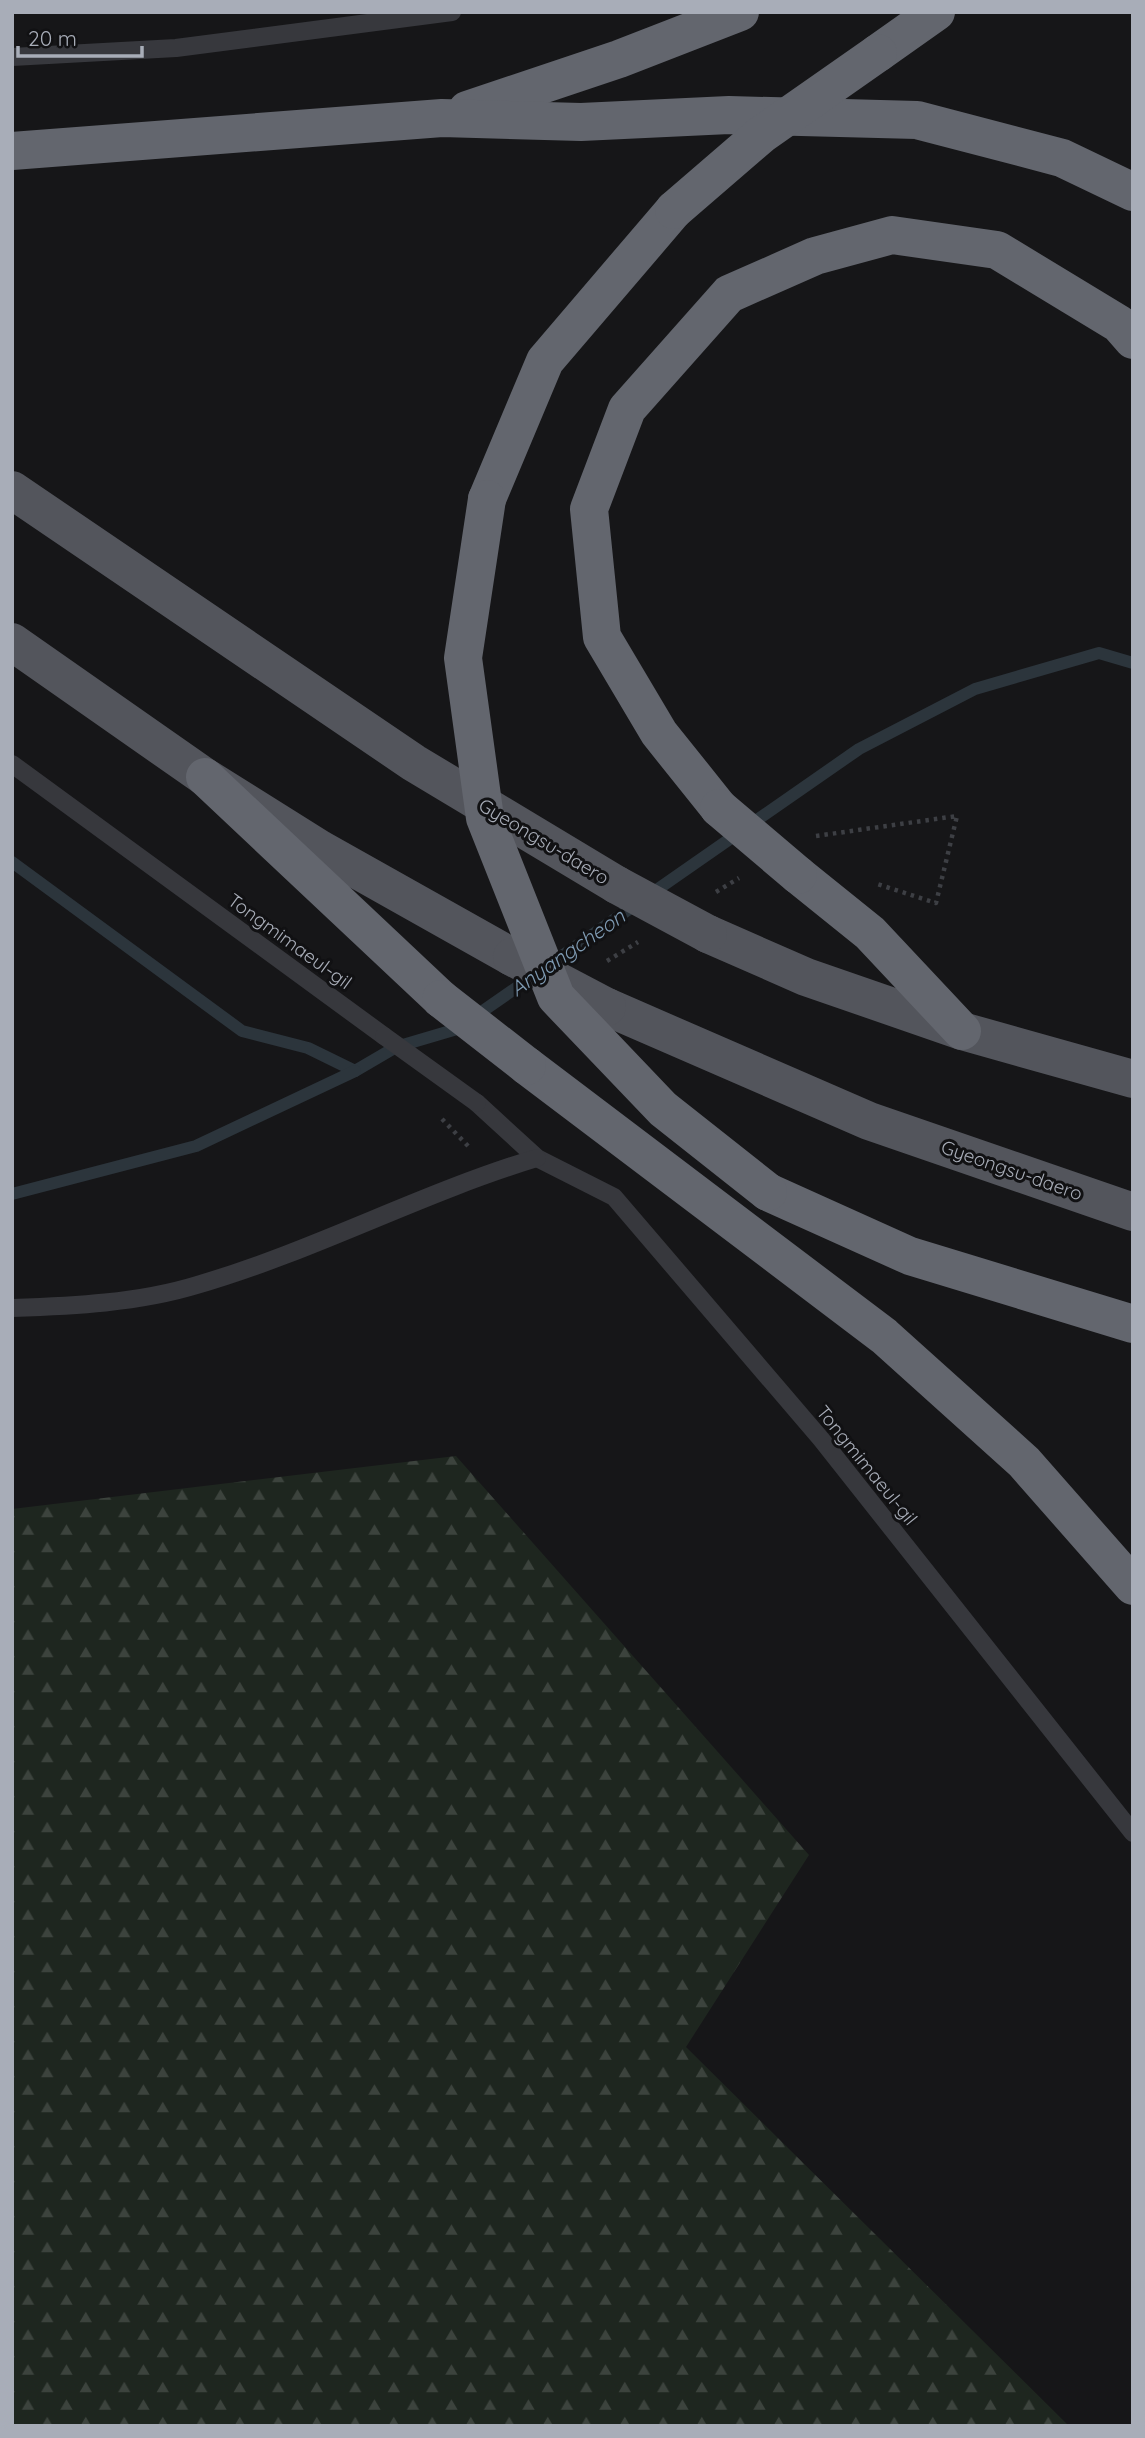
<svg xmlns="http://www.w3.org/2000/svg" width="1145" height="2438" viewBox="0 0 1145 2438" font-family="Quicksand,sans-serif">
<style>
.forest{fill:url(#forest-firs)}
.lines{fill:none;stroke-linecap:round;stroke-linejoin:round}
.stream{stroke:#2c353c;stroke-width:12}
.path{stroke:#3d3f44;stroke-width:4.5;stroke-dasharray:3.5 5;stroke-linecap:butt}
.lane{stroke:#37383d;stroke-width:18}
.primary{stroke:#53555c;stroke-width:38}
.highway{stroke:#63666e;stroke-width:38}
.lane-bridge{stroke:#37383d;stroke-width:18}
.primary-bridge{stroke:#53555c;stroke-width:38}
.highway-bridge{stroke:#63666e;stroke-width:38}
.labels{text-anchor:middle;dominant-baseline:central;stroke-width:6;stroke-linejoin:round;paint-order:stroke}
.street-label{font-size:19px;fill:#a8adb8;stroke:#111113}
.water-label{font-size:21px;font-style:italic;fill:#7f9bb3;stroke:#111113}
</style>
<defs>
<pattern id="forest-firs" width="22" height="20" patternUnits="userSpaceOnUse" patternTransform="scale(1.75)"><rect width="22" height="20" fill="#1e261f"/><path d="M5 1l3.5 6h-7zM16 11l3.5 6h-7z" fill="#3c433d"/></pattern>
</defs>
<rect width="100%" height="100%" fill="#161618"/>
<polygon class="forest" points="456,1456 809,1855 686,2047 1069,2426 12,2426 12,1509"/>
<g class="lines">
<g class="stream">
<polyline points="12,862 242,1031 308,1048 355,1071 396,1047 457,1029 859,749 975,689 1099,653 1133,663"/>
<polyline points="12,1194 196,1146 355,1071"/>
</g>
<g class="path">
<polyline points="816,836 957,816 936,903 874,883"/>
<polyline points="716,892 739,878"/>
<polyline points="607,961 638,942"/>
<polyline points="442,1119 470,1148"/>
</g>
<g class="lane">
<polyline points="12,57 176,48 452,12"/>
<polyline points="12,764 384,1036"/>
<polyline points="477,1103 537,1158 614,1197 821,1439 1133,1833"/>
<path d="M 12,1308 C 73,1306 138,1303 197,1285 C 314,1251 421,1193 537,1158"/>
</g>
<g class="primary">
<polyline points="12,490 414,763 617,885"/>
<polyline points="12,642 205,777 320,849 512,957"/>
<polyline points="708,934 806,977 962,1031 1133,1079"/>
<polyline points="607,1007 869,1121 1133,1212"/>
</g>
<g class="highway">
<polyline points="878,53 936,12"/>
<polyline points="467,110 619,59 740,12"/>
<polyline points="12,151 442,118 581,122 729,115 917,120 1062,158 1133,192"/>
<polyline points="487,499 545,361 674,210"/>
<polyline points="205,777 441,999"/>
<polyline points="719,808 659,733 602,637 589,509 627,409 729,294 815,256 892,235 997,250 1119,324 1133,340"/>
<polyline points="798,875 870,933 962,1031"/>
<polyline points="527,1066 884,1336 1024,1462 1133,1586"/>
<polyline points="768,1192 910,1256 1133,1324"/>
</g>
<polyline class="lane-bridge" points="384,1036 477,1103"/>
<g class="primary-bridge">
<polyline points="617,885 708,934"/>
<polyline points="512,957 607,1007"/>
</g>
<g class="highway-bridge">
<polyline points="674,210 761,135 878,53"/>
<polyline points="487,499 463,658 485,818 556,997 663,1109 768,1192"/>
<polyline points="719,808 798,875"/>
<polyline points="441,999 527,1066"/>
</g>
</g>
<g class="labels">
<g class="street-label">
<text transform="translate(544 841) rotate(31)">Gyeongsu-daero</text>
<text transform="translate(290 941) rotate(36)">Tongmimaeul-gil</text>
<text transform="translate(1012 1170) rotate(19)">Gyeongsu-daero</text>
<text transform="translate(867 1465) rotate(51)">Tongmimaeul-gil</text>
</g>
<g class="water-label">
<text transform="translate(567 952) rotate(-35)">Anyangcheon</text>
</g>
</g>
<rect width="1145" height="2438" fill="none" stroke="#a8adb8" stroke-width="28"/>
<path d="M18 46v10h124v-10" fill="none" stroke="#a8adb8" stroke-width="3.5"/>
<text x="28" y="46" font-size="21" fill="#a8adb8" stroke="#111113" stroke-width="5" paint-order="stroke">20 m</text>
</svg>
